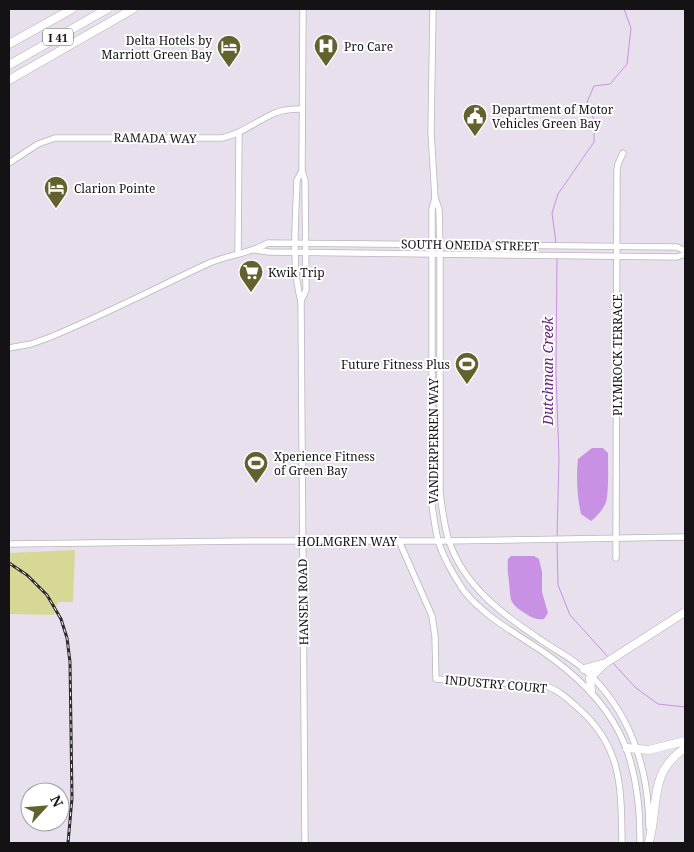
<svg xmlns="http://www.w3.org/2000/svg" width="694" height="852" viewBox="0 0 694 852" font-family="'Noto Serif',serif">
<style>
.green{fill:#d7d796}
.water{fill:#c991e3}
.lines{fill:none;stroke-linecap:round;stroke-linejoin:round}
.stream{stroke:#c991e3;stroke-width:1}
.minor-casing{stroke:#bbb4bf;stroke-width:7}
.highway-casing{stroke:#bbb4bf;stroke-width:9}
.minor{stroke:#fff;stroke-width:5.5}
.highway{stroke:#fff;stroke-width:8}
.rail-casing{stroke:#2d292e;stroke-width:3}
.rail{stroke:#fff;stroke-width:1;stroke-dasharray:4;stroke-linecap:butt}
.labels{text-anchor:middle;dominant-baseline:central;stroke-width:4;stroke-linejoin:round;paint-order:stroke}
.shield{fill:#fff;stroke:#5b595c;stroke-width:1}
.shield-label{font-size:11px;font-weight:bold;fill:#151216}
.poi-label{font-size:12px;fill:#151216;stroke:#fff;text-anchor:start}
.street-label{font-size:12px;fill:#151216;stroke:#fff}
.water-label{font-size:14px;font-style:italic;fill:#641f7f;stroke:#fff}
</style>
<rect width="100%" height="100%" fill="#e8e0ec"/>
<polygon class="green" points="75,550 73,602 58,602 54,615 9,614 9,553"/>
<g class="water">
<path d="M 592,448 L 603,448 L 608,453 C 608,463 609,493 606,502 C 603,510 597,516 591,521 L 581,514 C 577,496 576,477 578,459 Z"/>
<path d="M 511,556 L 534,556 L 539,559 L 542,572 L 542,592 L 548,613 L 544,619 C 535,620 531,617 523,612 C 508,602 511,599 509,582 C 508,574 507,567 508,559 Z"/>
</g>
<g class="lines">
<g class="stream">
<polyline points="556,243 552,213 558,194 594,142 594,120 587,102 594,86 610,84 627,64 631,28 624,9"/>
<polyline points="557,257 556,373 559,459 557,537"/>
<polyline points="557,541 558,585 570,615 609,658"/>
<polyline points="613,663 636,688 658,704 685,707"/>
</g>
<defs>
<g id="minor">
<path d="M 433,9 L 431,132 L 435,198 L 439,209 L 440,254 L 440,492 C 442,509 444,526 449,541 C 464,586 503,615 541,640 C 555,650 572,658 585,670 C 630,711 649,768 649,827"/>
<path d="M 9,163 L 38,144 L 55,138 L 222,138 C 242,134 256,121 275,113 C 284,109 293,109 302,109"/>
<path d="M 302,171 L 297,180 C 296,216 291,267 301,301 L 305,843"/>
<path d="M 435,198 L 432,209 L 432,506 C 434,517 435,529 438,540 C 442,555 455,578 464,591 C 485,617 514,632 542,651 C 616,702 641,753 640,843"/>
<polyline points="255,250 269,252 677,257 685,254"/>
<polyline points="238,253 239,134"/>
<polyline points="301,301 306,290 305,180 302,171 303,9"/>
<path d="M 9,348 L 31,344 L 48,338 C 102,316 154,289 207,264 C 227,255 249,254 268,243 L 677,247 L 685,251"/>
<path d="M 399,541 L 432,616 L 435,636 L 436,679 L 546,686 C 559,690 569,700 578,708 C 623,747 621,789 622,843"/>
<polyline points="9,544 247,541 444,541 685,537"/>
<polyline points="616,558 617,170 618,164 623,153"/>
</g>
<g id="highway">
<polyline points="9,44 72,9"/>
<polyline points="9,65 107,9"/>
<polyline points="9,80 133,9"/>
<polyline points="584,669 602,664"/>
<polyline points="591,691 590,678 604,664 685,612"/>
<polyline points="627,748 649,750 685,741"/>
<path d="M 649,842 C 659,805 648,773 685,748"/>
</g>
</defs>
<use href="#minor" class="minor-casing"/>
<use href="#highway" class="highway-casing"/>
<use href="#minor" class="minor"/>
<use href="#highway" class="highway"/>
<defs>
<polyline id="rail" points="9,563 27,575 47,595 61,619 67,638 70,662 72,798 68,843"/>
</defs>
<use href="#rail" class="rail-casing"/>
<use href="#rail" class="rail"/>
</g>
<defs>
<symbol id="hospital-pin" viewBox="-11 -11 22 30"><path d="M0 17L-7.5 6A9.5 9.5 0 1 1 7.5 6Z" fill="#63622f" stroke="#fff"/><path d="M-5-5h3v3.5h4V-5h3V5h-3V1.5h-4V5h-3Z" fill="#fff"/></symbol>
<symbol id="hotel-pin" viewBox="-11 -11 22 30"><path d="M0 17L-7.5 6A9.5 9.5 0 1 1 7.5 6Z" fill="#63622f" stroke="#fff"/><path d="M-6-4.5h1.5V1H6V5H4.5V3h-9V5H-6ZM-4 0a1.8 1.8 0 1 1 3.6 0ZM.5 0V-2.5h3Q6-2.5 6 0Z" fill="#fff"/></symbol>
<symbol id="civic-pin" viewBox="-11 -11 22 30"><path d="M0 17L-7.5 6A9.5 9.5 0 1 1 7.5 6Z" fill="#63622f" stroke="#fff"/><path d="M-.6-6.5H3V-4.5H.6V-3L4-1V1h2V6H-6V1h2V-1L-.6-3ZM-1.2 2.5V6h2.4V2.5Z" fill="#fff"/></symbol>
<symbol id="supermarket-pin" viewBox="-11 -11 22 30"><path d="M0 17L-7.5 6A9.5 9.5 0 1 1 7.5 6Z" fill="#63622f" stroke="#fff"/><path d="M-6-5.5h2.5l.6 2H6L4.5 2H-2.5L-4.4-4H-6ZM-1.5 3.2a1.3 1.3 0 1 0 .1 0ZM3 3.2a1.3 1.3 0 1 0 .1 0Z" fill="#fff"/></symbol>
<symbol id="stadium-pin" viewBox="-11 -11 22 30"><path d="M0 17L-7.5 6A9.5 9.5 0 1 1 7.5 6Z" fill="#63622f" stroke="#fff"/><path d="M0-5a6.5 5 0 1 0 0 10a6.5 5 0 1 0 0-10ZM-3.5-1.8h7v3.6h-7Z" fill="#fff"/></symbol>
</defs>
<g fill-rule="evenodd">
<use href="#hospital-pin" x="312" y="32" width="28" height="38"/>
<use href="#hotel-pin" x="215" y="33" width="28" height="38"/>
<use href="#civic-pin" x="461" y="102" width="28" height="38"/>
<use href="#hotel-pin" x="42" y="174" width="28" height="38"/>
<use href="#supermarket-pin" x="237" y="258" width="28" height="38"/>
<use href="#stadium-pin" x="453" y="350" width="28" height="38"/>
<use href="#stadium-pin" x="242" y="449" width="28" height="38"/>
</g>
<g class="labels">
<rect class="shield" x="43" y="28.5" width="30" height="17" rx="4"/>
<g class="shield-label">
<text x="58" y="37">I 41</text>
</g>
<g class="poi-label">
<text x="212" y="40" text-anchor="end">Delta Hotels by<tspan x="212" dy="14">Marriott Green Bay</tspan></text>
<text x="344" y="46">Pro Care</text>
<text x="492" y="109">Department of Motor<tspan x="492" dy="14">Vehicles Green Bay</tspan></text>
<text x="74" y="188">Clarion Pointe</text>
<text x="268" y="272">Kwik Trip</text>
<text x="450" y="364" text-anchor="end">Future Fitness Plus</text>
<text x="274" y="456">Xperience Fitness<tspan x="274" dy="14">of Green Bay</tspan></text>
</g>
<g class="street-label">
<text transform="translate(155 138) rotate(1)">RAMADA WAY</text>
<text transform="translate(470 245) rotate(1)">SOUTH ONEIDA STREET</text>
<text transform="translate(617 355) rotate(-90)">PLYMROCK TERRACE</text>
<text transform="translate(433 441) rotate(-90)">VANDERPERREN WAY</text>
<text x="347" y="541">HOLMGREN WAY</text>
<text transform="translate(303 602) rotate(-91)">HANSEN ROAD</text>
<text transform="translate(496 684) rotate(5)">INDUSTRY COURT</text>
</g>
<g class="water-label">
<text transform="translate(547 371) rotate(-90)">Dutchman Creek</text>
</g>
</g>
<rect width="694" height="852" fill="none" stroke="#151216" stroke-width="20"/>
<g transform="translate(45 807) rotate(64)"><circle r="24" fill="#ffffff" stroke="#a1a0a2"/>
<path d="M0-4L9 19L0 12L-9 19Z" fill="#63622f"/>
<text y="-8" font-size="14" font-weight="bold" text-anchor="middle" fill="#151216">N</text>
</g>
</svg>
